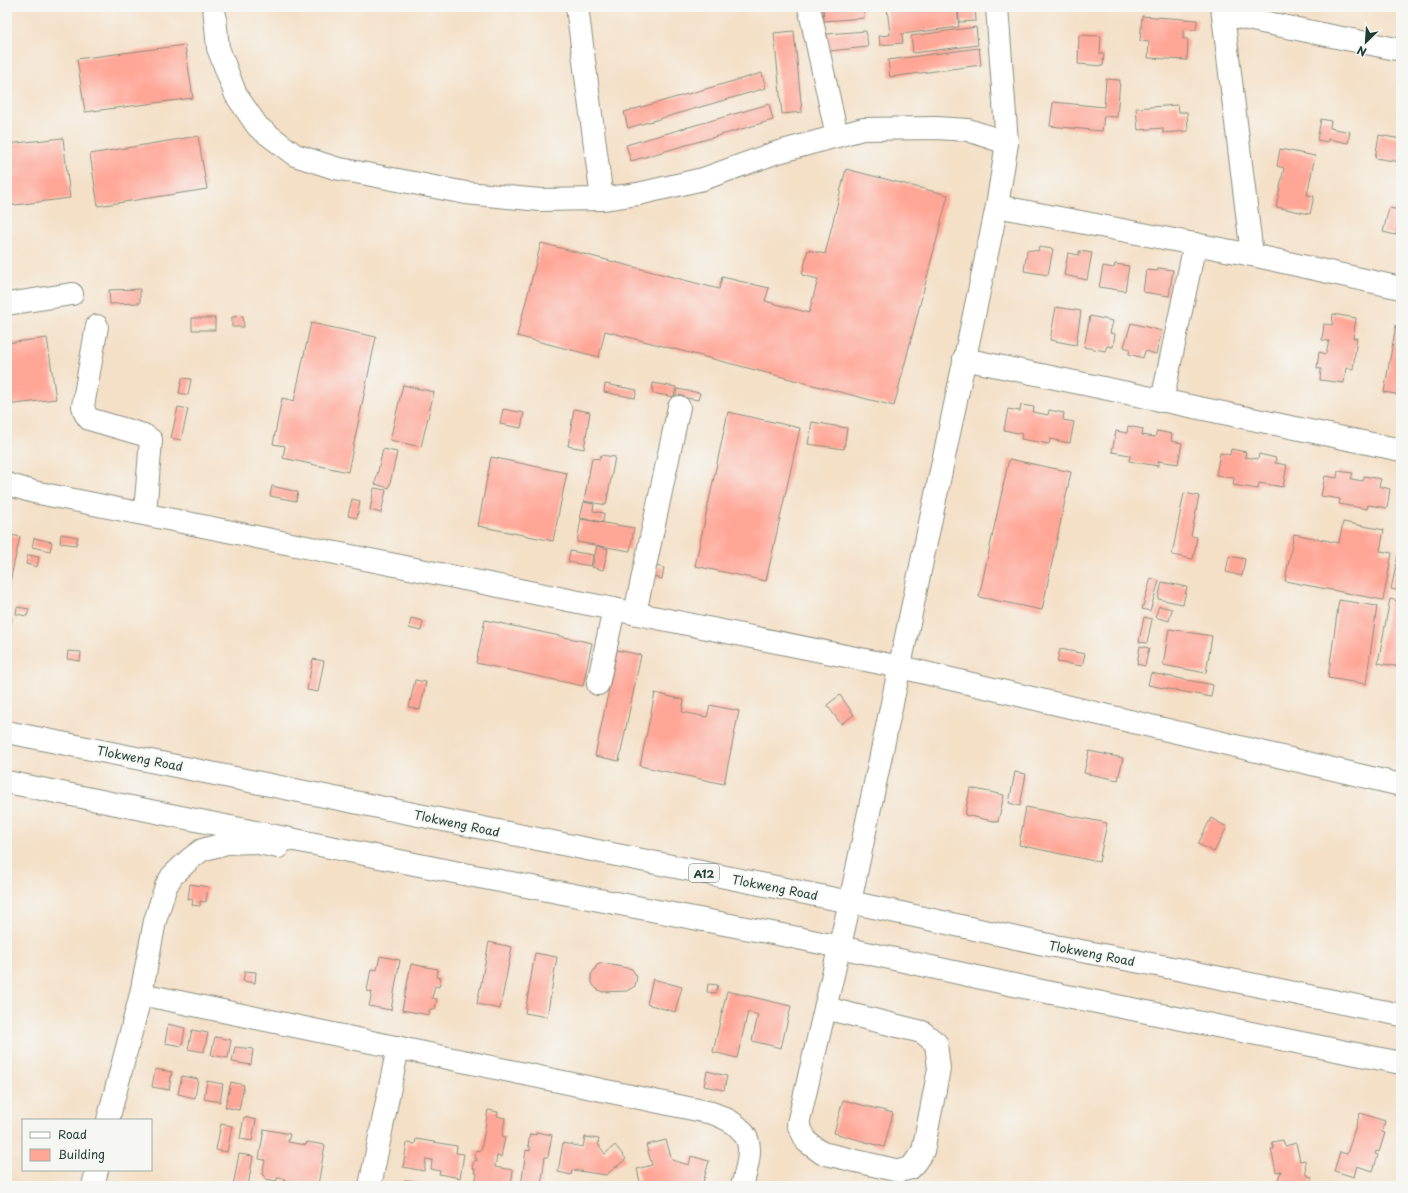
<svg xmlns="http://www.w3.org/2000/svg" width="1408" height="1193" viewBox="0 0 1408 1193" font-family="'Playpen Sans',sans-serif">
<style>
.building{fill:#ffa696}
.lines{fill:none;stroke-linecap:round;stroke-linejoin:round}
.minor-casing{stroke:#8a8e7e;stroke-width:24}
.major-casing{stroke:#8a8e7e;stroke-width:24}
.minor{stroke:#fff;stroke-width:22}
.major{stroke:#fff;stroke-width:22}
.labels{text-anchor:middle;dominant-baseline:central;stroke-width:4;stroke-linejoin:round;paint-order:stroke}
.shield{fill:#f6f6f2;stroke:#60746d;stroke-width:1}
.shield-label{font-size:11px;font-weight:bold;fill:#1f3d34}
.street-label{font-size:12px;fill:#1f3d34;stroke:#f6f6f2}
</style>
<rect width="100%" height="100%" fill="#f6f6f2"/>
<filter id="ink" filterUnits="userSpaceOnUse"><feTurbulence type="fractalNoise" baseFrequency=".025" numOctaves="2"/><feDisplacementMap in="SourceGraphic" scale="8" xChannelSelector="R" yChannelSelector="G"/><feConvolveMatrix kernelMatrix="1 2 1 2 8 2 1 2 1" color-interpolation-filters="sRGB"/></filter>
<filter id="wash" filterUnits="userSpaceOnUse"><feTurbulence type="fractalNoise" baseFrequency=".012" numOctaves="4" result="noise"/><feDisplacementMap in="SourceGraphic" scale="16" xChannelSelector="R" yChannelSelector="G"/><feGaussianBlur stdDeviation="0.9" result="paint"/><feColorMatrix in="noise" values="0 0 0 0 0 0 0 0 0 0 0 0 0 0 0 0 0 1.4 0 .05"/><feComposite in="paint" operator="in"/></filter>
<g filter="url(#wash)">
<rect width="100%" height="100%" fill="#f4e0c7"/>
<g id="blocks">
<g class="building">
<polygon points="823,7 863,7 864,18 824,21"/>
<polygon points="887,7 957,7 959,27 902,34 903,43 880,45 879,36 890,35"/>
<polygon points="958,7 975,7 976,21 959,22"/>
<polygon points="1142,16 1197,20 1196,30 1183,29 1183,39 1188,39 1187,60 1148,58 1149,42 1140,41"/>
<polygon points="976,27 978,45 913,53 911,36"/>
<polygon points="794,31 802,112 782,114 774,33"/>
<polygon points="866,31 868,47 829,51 827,34"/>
<polygon points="1079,35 1101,36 1100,54 1104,54 1103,66 1078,64"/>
<polygon points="185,45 193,98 85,112 77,59"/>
<polygon points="979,48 981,65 890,77 888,60"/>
<polygon points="762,73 766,88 628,128 624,112"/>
<polygon points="1106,79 1120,80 1117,117 1104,116 1102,131 1050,126 1053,102 1104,107"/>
<polygon points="769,104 773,120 631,161 626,145"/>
<polygon points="1178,105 1179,112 1187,112 1188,131 1163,133 1163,128 1138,130 1136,108"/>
<polygon points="1321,119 1331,121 1330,128 1350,132 1348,143 1328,139 1328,142 1317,140"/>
<polygon points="1379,135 1401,139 1400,162 1375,158"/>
<polygon points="198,136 207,189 98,206 90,154"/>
<polygon points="63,138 70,198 7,206 7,144"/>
<polygon points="1280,149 1315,156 1307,195 1314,196 1310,214 1276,207 1284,168 1277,166"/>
<polygon points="846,169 948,195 894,406 605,331 599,357 517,336 541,243 719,289 722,277 769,288 765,301 809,313 818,279 802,275 808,250 825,254"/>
<polygon points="1389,208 1401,210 1396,235 1383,232"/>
<polygon points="1039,247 1053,249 1048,275 1024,271 1027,250 1038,251"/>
<polygon points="1079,251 1092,253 1087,280 1064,275 1068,253 1079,255"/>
<polygon points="1115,264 1129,266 1125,291 1099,287 1103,266 1114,268"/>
<polygon points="1158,268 1173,270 1169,296 1143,292 1146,270 1158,271"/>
<polygon points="140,289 140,303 110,304 109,290"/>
<polygon points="1056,307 1081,311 1076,345 1050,340"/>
<polygon points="1333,314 1356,318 1353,338 1357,338 1353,369 1346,368 1344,383 1320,380 1321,369 1317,368 1319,352 1326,354 1329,341 1322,340 1324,324 1332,325"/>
<polygon points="243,316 244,327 232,327 232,317"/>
<polygon points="1090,316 1113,321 1110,333 1115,334 1113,347 1107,346 1105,351 1084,347"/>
<rect x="192" y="318" width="23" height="12"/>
<polygon points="311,323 376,337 348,472 283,458 285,446 273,444 282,398 294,401"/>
<polygon points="1131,323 1162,331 1156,354 1145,351 1143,358 1129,354 1130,349 1124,347"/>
<polygon points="1396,325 1401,326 1401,395 1384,392"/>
<polygon points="47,338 56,399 7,405 7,343"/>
<polygon points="182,378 191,379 188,395 179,393"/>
<polygon points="653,383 676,387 674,397 652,393"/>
<polygon points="605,384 637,390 635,398 604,392"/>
<polygon points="403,385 434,392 421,447 390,440"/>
<polygon points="677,389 700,393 698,400 676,396"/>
<polygon points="1021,405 1034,407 1033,412 1048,415 1049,410 1064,413 1063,420 1074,422 1070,443 1050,439 1049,444 1021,439 1022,434 1004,430 1008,409 1020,411"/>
<polygon points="178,407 188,409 181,440 171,438"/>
<polygon points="503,409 524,413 521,428 500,424"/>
<polygon points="574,409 590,412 584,449 568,446"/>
<polygon points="728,412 800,428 766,581 695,566"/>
<polygon points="812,422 847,428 844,449 808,444"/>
<polygon points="1128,426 1143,429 1142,435 1155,437 1157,431 1172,434 1171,441 1182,443 1178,464 1159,461 1158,466 1129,461 1130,455 1112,452 1116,431 1127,433"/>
<polygon points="383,449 397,452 389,488 375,484"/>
<polygon points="1231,449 1246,452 1245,457 1258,459 1259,454 1276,458 1275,463 1287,465 1283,487 1259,483 1258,489 1233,485 1234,478 1216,475 1220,453 1230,455"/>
<polygon points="601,455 615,457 606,505 584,501 592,458 600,459"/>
<polygon points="491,457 567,473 553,541 478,526"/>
<polygon points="1009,459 1071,472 1042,610 979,597"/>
<polygon points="1338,471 1353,473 1351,479 1363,481 1364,476 1381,479 1379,486 1390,489 1387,508 1368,505 1367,509 1339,504 1340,499 1321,496 1325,476 1337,478"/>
<polygon points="272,486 298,492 296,501 270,496"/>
<polygon points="374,488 386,490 381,513 370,510"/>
<polygon points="1184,493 1199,496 1191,536 1197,537 1193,559 1172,555"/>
<polygon points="352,499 360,501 357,518 348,516"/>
<polygon points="584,502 594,504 593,511 604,513 603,522 580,518"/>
<polygon points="581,519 634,528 630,551 577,542"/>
<polygon points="1343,522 1384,530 1380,551 1392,553 1383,600 1285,581 1294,534 1339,543"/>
<polygon points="7,534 20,537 8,590 7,590"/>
<polygon points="61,534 78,537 76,545 60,543"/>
<polygon points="34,538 52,542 50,551 32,547"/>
<polygon points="597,546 608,549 603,570 592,567"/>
<polygon points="1400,547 1401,547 1401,591 1391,589"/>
<polygon points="570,551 593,555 591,566 568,562"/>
<polygon points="28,555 39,557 37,567 26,564"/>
<polygon points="1229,556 1245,559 1242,576 1226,572"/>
<polygon points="656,566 664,568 662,579 654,576"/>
<polygon points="1151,578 1159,581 1150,611 1142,609"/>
<polygon points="1162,582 1187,587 1183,604 1158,599"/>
<polygon points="1390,599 1401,602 1401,659 1400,667 1378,663"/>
<polygon points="1339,600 1377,606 1366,684 1328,678"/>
<polygon points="1159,606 1172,609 1169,621 1155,617"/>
<polygon points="17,607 29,609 27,616 16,614"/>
<polygon points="7,616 12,618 9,633 7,632"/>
<polygon points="1144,617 1152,619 1147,643 1139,642"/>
<polygon points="411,618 423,621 421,631 409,628"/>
<polygon points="485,620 592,643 583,686 476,663"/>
<polygon points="1169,629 1212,636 1206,673 1163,665"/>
<polygon points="1140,646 1149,648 1145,666 1137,664"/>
<polygon points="1060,649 1085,654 1082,666 1057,662"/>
<polygon points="617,650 641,655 619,761 595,756"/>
<polygon points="68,651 81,652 80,661 67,659"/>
<polygon points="313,659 324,661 318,692 307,690"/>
<polygon points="1151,673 1213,685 1211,697 1148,685"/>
<polygon points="415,680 426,682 420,710 409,707"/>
<polygon points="655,693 684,700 682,712 707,717 710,705 739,711 724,784 640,766"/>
<polygon points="840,695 854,715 841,724 827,705"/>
<polygon points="1089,751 1123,758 1118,780 1084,773"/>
<polygon points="1015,772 1026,774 1020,806 1009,803"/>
<polygon points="970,788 1004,795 998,822 965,815"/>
<polygon points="1026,807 1107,823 1099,862 1019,845"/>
<polygon points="1211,818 1227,827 1214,852 1198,844"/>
<polygon points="190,884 208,887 206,902 200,901 200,906 192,905 193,900 188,899"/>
<polygon points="489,942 512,947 500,1009 477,1004"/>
<polygon points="535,953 557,957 547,1017 525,1013"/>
<polygon points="380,956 400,960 391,1010 369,1006 372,992 367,991 371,969 377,970"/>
<polygon points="602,963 632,969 637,977 635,986 627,991 602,992 597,989 593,985 591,980 591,975 597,965"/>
<polygon points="411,964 438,969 437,977 441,978 439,987 435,986 432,998 437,999 435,1009 430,1009 429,1015 402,1010"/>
<polygon points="245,971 256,972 255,983 243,981"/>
<polygon points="653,979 682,987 675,1012 647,1004"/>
<polygon points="708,984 718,985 716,993 707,992"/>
<polygon points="727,991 791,1006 781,1048 752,1041 758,1015 748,1012 737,1058 713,1052"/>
<polygon points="168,1024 185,1028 182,1046 165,1043"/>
<polygon points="192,1030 208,1033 204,1052 188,1049"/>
<polygon points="215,1037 231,1040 228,1058 211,1055"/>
<polygon points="235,1047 253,1049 251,1065 232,1062"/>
<polygon points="155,1069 172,1072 169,1090 152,1087"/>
<polygon points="707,1071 727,1076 724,1090 704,1086"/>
<polygon points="182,1076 198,1079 195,1098 178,1094"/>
<polygon points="207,1081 223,1084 220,1102 204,1099"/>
<polygon points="231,1082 244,1085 239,1110 225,1107"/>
<polygon points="843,1100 893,1113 884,1147 834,1133"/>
<polygon points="488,1110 498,1112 497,1116 505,1118 502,1136 505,1137 501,1157 497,1156 495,1167 513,1170 511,1186 487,1186 475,1184 477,1173 474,1173 475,1169 472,1168 474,1160 477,1161 477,1159 475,1158 476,1150 481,1151"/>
<polygon points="1360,1113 1385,1121 1382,1132 1385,1133 1379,1152 1376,1151 1375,1154 1378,1155 1373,1171 1357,1166 1354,1177 1334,1171 1340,1152 1347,1154"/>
<polygon points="244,1117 256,1120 252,1141 240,1139"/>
<polygon points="221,1124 232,1126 227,1152 216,1150"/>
<polygon points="264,1129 290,1134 288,1142 306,1145 307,1142 325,1145 318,1185 298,1182 297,1186 293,1186 284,1184 285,1179 277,1178 277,1181 265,1179 265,1176 262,1175 265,1160 259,1159"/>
<polygon points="536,1132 552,1135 548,1157 545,1157 541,1186 521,1186 526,1150 530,1151 530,1146 528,1146 530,1134 536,1135"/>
<polygon points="585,1137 599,1139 598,1144 605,1154 615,1145 626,1159 606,1175 572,1170 571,1175 558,1172 563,1143 583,1147"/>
<polygon points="416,1139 457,1146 456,1153 464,1154 460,1178 439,1174 440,1171 431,1169 432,1160 426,1159 424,1171 403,1167 407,1143 415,1144"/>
<polygon points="666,1140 672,1160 689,1165 691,1156 709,1161 702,1186 681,1186 675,1184 669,1186 641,1186 637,1169 652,1165 646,1145"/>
<polygon points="1283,1140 1285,1146 1296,1143 1300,1161 1305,1160 1306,1175 1312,1177 1309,1186 1276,1185 1281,1171 1276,1172 1271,1149 1274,1149 1272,1142"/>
<polygon points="239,1154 253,1156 248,1186 233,1186"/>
<polygon points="404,1180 419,1182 418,1186 403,1186"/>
</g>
</g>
</g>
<g filter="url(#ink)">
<use href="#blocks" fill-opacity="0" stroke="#8a8e7e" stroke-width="1"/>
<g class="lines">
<defs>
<g id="minor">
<polyline points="214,7 218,48 236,95 258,127 295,155 335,168 466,193 540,200 602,199 638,194 703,179 775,153 863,129 936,128 968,130 1007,143"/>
<polyline points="577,7 602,199"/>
<polyline points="809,7 837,136"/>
<polyline points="1222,7 1252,255"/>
<polyline points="1223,14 1401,50"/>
<polyline points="997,206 1252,255 1401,288"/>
<polyline points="7,304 72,294"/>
<polyline points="97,326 83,406 85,413 89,419 144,435 151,440 145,513"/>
<polyline points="964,359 1401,450"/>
<polyline points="1162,401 1195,244"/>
<polyline points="7,484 34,492 900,667 1401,785"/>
<polyline points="635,613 679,407"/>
<polyline points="598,684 614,609"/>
<path d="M 141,994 L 712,1113 C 729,1119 750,1130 749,1151 C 749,1162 745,1175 742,1186"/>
<polyline points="825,1008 922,1032 936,1043 939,1069 923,1151 911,1168 899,1171 822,1153 807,1142 798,1124 850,902 997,206 1007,143 997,7"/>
<polyline points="108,1120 141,994 155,921 166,886 172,876 190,859 202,850 227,843 253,842 278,847"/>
<polyline points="93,1186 97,1170"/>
<polyline points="370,1186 398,1047"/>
</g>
<g id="major">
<polyline points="7,732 850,902 1044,944 1167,967 1401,1015"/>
<polyline points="7,782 474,876 798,938 1037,990 1401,1063"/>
</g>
</defs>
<use href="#minor" class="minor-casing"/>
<use href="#major" class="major-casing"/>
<use href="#minor" class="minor"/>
<use href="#major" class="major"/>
</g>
</g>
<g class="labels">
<rect class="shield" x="689" y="864" width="30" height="18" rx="3"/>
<g class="shield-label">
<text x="704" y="873">A12</text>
</g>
<g class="street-label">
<text transform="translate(140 758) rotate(11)">Tlokweng Road</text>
<text transform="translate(457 823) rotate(12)">Tlokweng Road</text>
<text transform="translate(775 887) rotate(11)">Tlokweng Road</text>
<text transform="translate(1092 953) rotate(11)">Tlokweng Road</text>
</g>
</g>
<rect width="1408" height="1193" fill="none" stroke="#f6f6f2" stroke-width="24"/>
<rect x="22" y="1119" width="130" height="52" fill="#f6f6f2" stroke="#a0aca6"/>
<rect x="30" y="1132" width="20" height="6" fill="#ffffff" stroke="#a0aca6"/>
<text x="58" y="1139" font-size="12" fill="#1f3d34">Road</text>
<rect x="30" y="1149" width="20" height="12" fill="#ffa696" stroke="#a0aca6"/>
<text x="58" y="1159" font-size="12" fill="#1f3d34">Building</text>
<g transform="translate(1366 42) rotate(205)" stroke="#f6f6f2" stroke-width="3" paint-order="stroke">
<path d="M0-3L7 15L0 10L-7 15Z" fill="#1f3d34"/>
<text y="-6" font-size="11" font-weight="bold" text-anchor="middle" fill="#1f3d34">N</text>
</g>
</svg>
